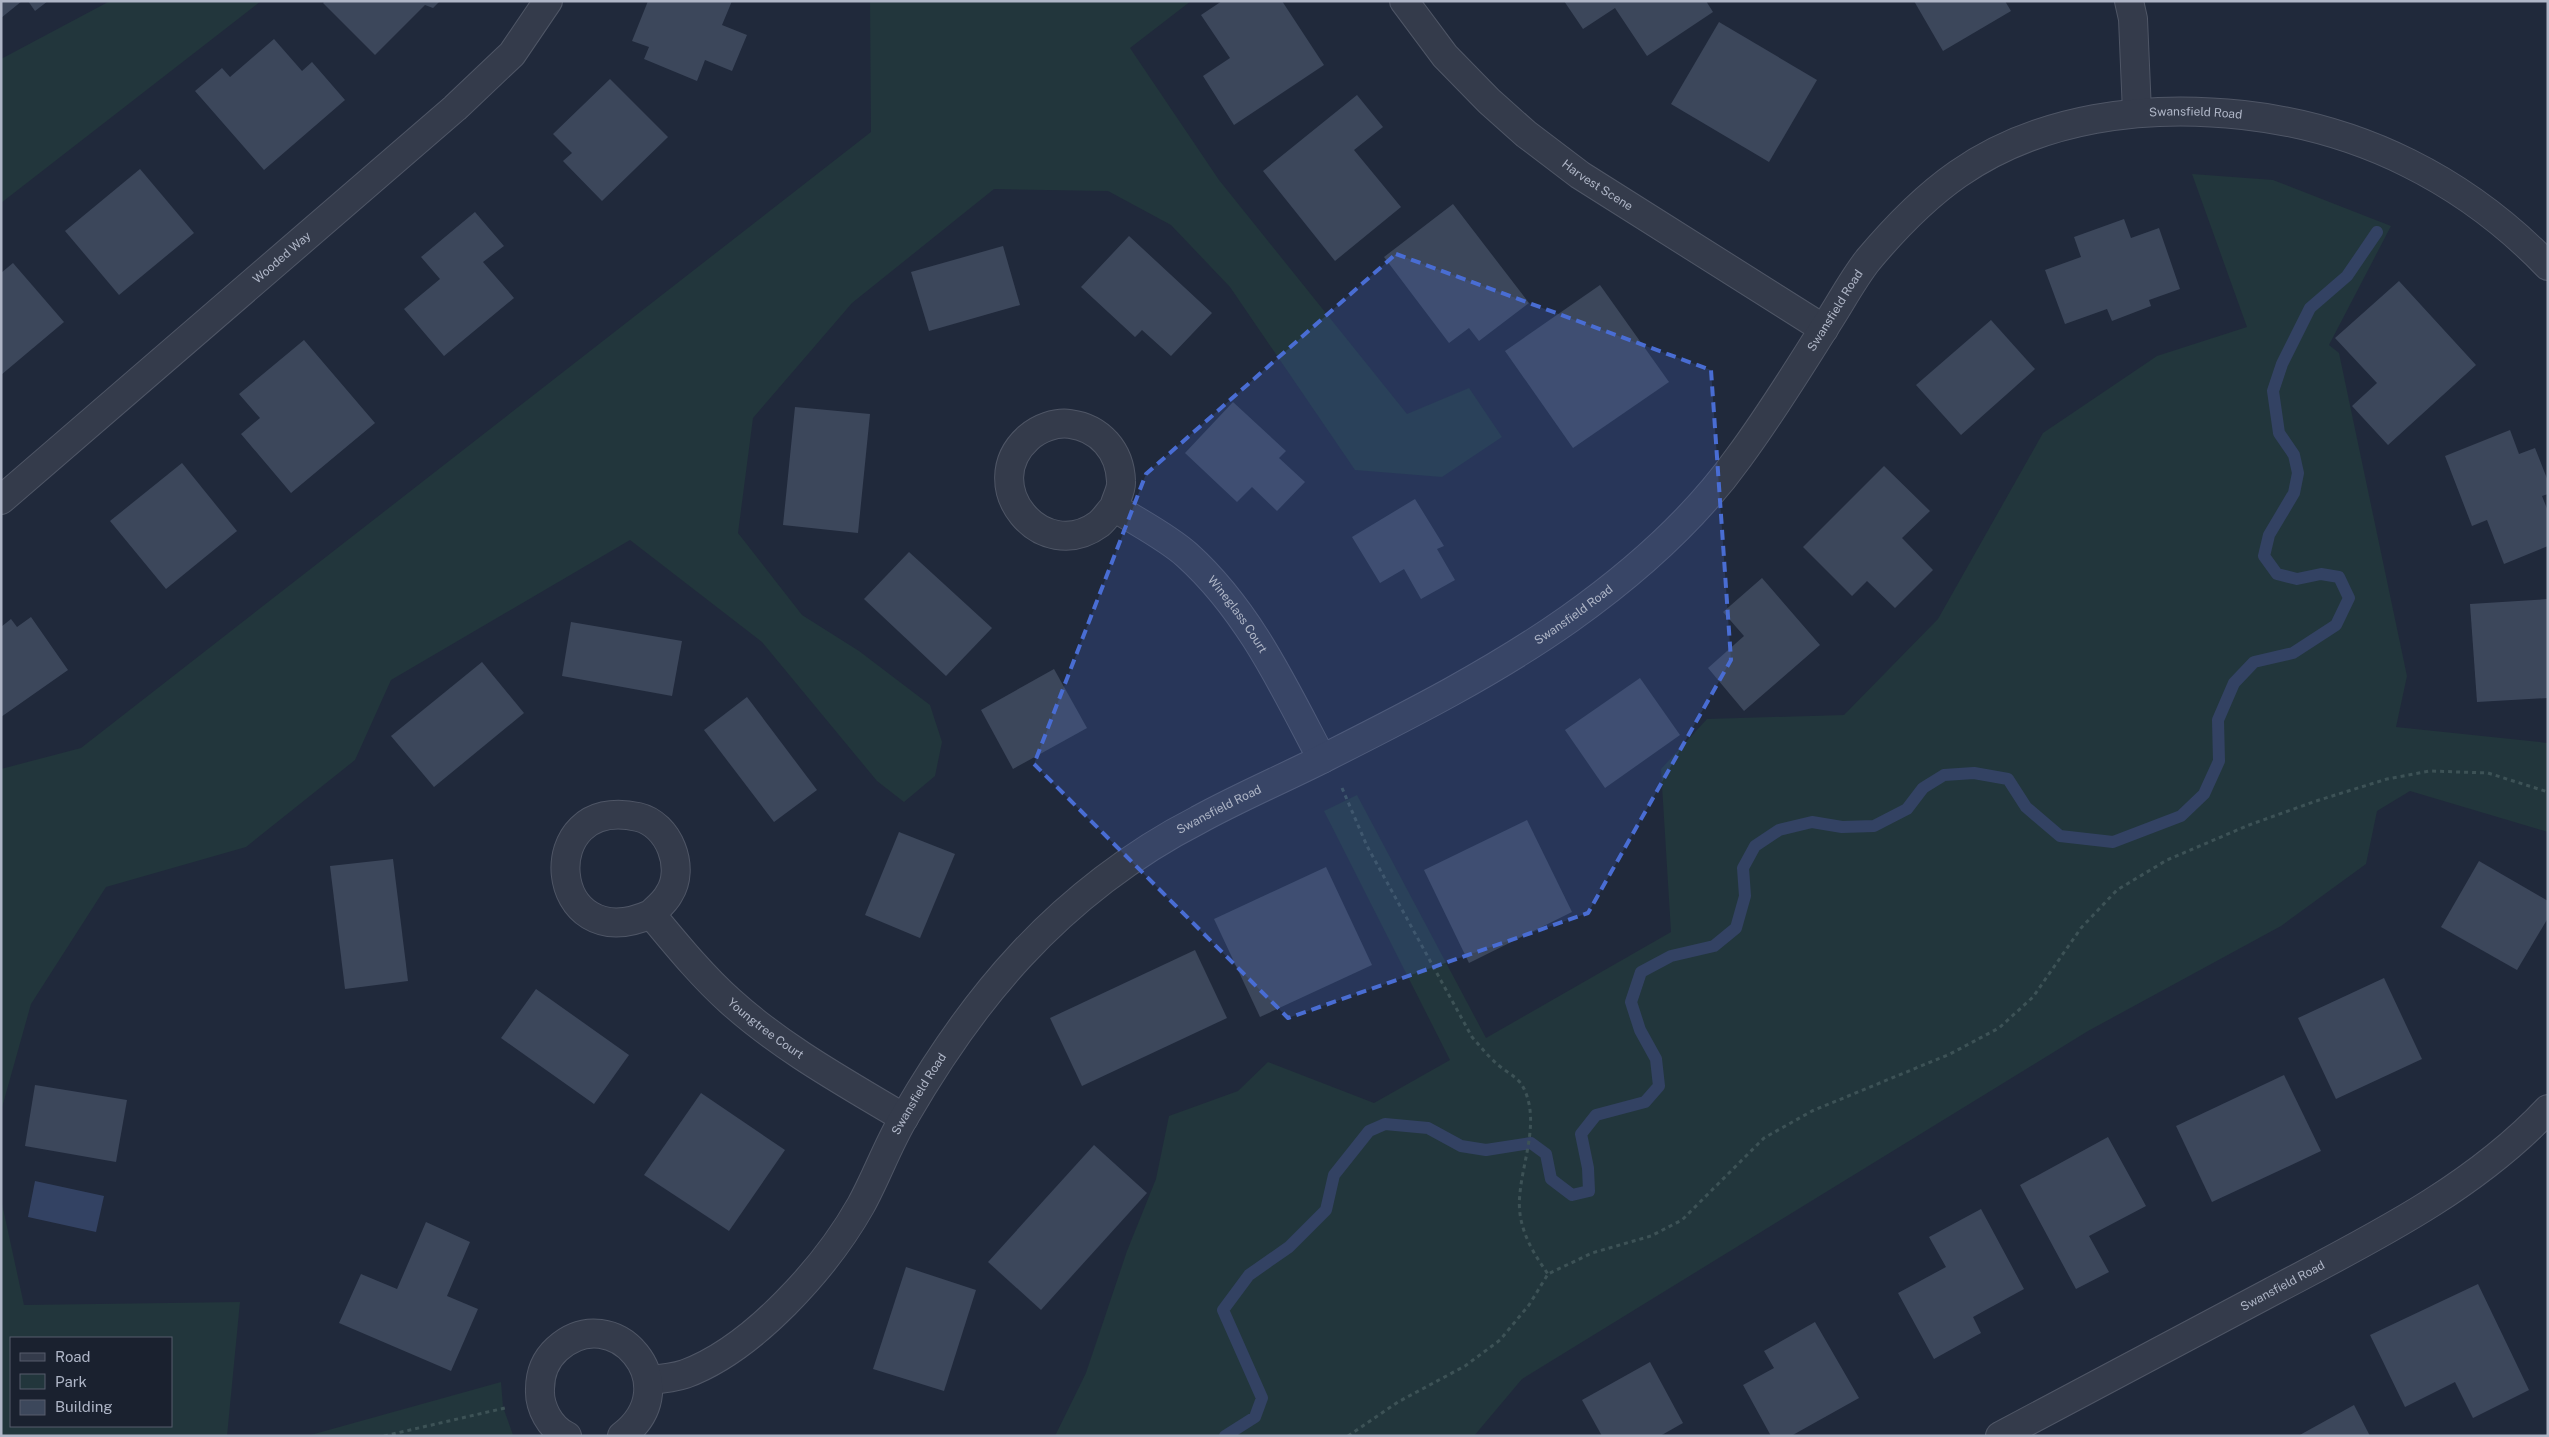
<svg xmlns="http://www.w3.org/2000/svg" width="2549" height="1437" viewBox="0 0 2549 1437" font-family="'Public Sans',sans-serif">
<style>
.green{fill:#22363c;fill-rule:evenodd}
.water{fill:#334263}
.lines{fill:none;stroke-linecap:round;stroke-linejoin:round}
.stream{stroke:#334263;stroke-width:12}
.building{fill:#3c475b}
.minor-casing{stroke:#4f5666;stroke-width:30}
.path{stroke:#3d5256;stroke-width:3;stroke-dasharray:4 4;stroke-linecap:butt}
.minor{stroke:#343b4b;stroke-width:28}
.marked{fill:#496dd3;fill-opacity:0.2;stroke:#496dd3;stroke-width:4;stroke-dasharray:10 6;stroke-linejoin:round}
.labels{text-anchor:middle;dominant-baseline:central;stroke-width:4;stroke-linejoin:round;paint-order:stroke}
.street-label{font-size:12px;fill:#afb6c7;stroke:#1a212f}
</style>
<rect width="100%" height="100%" fill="#20293b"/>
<g class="green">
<polygon points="110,1 261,1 1,203 1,59"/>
<polygon points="870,1 1191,1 1130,48 1219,180 1407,414 1469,388 1502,437 1442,477 1355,470 1230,287 1171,225 1108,191 994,189 852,303 753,418 738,533 802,615 859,651 930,705 942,742 935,776 904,802 877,781 762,642 630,540 391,680 355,760 246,847 106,887 31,1004 1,1111 1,769 81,748 871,132"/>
<polygon points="2192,174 2273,180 2391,226 2329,345 2339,353 2407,676 2396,727 2548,743 2548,832 2410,791 2377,811 2366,864 2281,926 2088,1031 1522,1379 1474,1436 1055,1436 1086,1373 1127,1251 1156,1179 1169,1116 1238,1091 1268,1062 1374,1103 1450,1060 1324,811 1357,795 1486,1038 1671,932 1661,769 1707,719 1844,715 1938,619 2043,433 2157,356 2247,327"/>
<path d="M 1,1199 L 24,1305 L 240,1302 L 227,1436 L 1,1436 ZM 11,1338 L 171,1338 L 171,1426 L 11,1426 Z"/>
<polygon points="501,1382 503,1407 513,1435 509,1436 307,1436"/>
</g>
<polygon class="water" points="35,1181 104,1196 96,1232 28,1217"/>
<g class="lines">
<polyline class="stream" points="1225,1436 1255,1417 1262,1398 1223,1310 1249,1275 1289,1247 1326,1210 1334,1175 1369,1131 1385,1124 1428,1128 1461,1146 1486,1150 1531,1143 1546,1154 1551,1179 1572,1195 1589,1191 1588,1168 1581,1134 1596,1115 1645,1102 1659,1086 1656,1059 1640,1030 1631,1002 1641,972 1671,956 1714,946 1736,928 1745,896 1743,868 1755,846 1779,830 1812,822 1842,827 1874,826 1907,809 1923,788 1944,775 1974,773 2008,779 2026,807 2060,836 2113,842 2181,816 2204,794 2219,761 2218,720 2234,683 2254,662 2293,653 2336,625 2349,598 2339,577 2321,574 2297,579 2277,574 2264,556 2269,535 2294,493 2298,473 2294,455 2279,433 2273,391 2282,364 2310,308 2347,276 2377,232"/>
</g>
<g class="building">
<polygon points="1,1 22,1 1,18"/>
<polygon points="28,1 48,1 35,11"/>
<polygon points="325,1 440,1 433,8 425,5 375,55 323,3"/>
<polygon points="648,1 732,1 722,25 747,35 732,71 705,60 697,81 644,59 649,47 632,41"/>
<polygon points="1222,1 1282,1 1324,65 1234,125 1203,76 1230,58 1201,15"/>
<polygon points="1564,1 1706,1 1713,12 1647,56 1615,8 1583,29"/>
<polygon points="1914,1 2005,1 2011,11 1943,51"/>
<polygon points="1719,22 1817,80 1769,162 1671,104"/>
<polygon points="274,39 302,71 312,62 345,100 264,170 195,91 222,68 230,77"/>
<polygon points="610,79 668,137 602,201 563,161 572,153 553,134"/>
<polygon points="1357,95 1383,127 1354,150 1401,207 1335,261 1263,171"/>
<polygon points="140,169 194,233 119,295 65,231"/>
<polygon points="1453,204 1529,303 1479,341 1469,328 1449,343 1384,257"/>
<polygon points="475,212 504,246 483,262 514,298 444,356 404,309 440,279 421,257"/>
<polygon points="2124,219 2131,238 2159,228 2180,289 2149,300 2151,306 2112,321 2107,309 2065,324 2045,270 2081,257 2074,237"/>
<polygon points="1129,236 1212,313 1171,356 1142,330 1135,337 1081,287"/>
<polygon points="1003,246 1020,305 929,331 911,272"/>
<polygon points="13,263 64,322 1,375 1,273"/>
<polygon points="2399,281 2476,365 2388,445 2352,406 2377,383 2335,338"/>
<polygon points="1600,285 1669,382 1573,448 1505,351"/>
<polygon points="1991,320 2035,369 1961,435 1916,385"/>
<polygon points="304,340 375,423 291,493 241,434 260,418 239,394"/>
<polygon points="1233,402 1286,451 1279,458 1305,482 1277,511 1252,487 1237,502 1185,453"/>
<polygon points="795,407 870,414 858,533 783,525"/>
<polygon points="2510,430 2519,454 2535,448 2548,481 2548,494 2542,496 2548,511 2548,546 2504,564 2487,520 2472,526 2445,456"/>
<polygon points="182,463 237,531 166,589 110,521"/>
<polygon points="1884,466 1930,511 1902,538 1933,570 1895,608 1867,581 1852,596 1803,547"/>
<polygon points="1415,499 1444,546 1437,549 1455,580 1421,599 1404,569 1380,583 1352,537"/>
<polygon points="909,552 992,628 946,676 864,599"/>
<polygon points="1762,578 1820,645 1744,711 1708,668 1744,636 1723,612"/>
<polygon points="2548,599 2548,698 2477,702 2470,604"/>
<polygon points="31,617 68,670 1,717 1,627 11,619 17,627"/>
<polygon points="571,622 682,641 672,696 562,676"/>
<polygon points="482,662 524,713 434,787 391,736"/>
<polygon points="1054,669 1087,728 1013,769 981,710"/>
<polygon points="1640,678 1680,735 1605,788 1565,730"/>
<polygon points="747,697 817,790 774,822 704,730"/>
<polygon points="1527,820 1572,912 1469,963 1424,870"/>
<polygon points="899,832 955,854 920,938 865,915"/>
<polygon points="393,859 408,981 345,989 330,866"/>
<polygon points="2479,861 2548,901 2548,918 2517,970 2441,927"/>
<polygon points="1326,867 1372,965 1260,1017 1214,919"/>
<polygon points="1195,950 1227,1018 1082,1086 1050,1018"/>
<polygon points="2384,978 2422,1059 2336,1099 2298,1018"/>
<polygon points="536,989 629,1055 594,1104 501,1038"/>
<polygon points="2284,1075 2321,1151 2212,1202 2176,1126"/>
<polygon points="35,1085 127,1100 116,1162 25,1146"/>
<polygon points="701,1093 785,1150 729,1231 644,1175"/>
<polygon points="2108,1137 2146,1206 2089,1236 2109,1272 2076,1289 2020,1185"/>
<polygon points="1094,1145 1147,1193 1041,1310 988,1262"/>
<polygon points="1981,1209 2024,1289 1973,1317 1981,1333 1934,1359 1898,1293 1946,1267 1929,1237"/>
<polygon points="426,1222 470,1242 447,1296 478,1309 451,1371 339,1323 361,1274 397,1289"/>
<polygon points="906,1267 976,1290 944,1391 873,1369"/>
<polygon points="2478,1284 2529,1390 2473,1418 2455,1382 2405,1407 2370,1335"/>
<polygon points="1815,1322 1859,1398 1791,1436 1771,1436 1743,1385 1774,1368 1764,1351"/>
<polygon points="1650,1362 1683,1423 1660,1436 1602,1436 1582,1400"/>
<polygon points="2354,1405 2370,1436 2298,1436"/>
</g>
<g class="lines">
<defs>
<g id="minor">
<path id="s1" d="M 1404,1 L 1445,56 L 1489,101 L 1526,134 L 1580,175 L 1824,329"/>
<polyline points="2129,1 2133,19 2137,112"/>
<path id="s2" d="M 1,500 L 455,108 L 512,54 L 548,1"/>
<path id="s3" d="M 1114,507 C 1109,512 1105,519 1099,524 C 1042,566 976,485 1028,438 C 1039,428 1056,422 1070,424 C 1100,428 1120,451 1121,481 C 1122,489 1116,499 1114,507 C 1137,522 1167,537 1187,555 C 1249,611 1284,687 1322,759"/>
<path id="s4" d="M 651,914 C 546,961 533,793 638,817 C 669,824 686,868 669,894 C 665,902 657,908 651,914 C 676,944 701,975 730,1001 C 782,1048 844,1082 904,1118"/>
<path id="s5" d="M 649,1380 C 661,1379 673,1378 685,1374 C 753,1349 826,1267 861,1205 C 877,1176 888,1144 905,1116 C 938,1059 976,1003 1021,955 C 1071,901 1133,853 1198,820 C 1238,798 1280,780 1320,760 C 1405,717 1491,674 1569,619 C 1631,575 1694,520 1739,457 C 1771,414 1799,368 1828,322 C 1841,302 1853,279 1868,260 C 1894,229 1925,197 1958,174 C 2040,117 2146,104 2243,115 C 2361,128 2465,180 2548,266"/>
<path d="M 567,1436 C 550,1428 539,1407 540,1389 C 540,1373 545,1360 557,1349 C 613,1298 689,1385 622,1436"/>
<path id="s6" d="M 2000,1436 C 2091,1388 2181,1340 2271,1292 C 2369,1240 2472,1190 2548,1109"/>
</g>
</defs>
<use href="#minor" class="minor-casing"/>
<g class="path">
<path d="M 1342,788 L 1367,846 L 1472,1037 C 1480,1046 1487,1055 1496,1063 C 1503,1070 1516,1076 1522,1085 C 1541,1118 1523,1159 1520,1193 C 1516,1225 1531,1250 1548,1274"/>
<polyline points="384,1436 505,1408"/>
<polyline points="1348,1436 1398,1402 1465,1366 1500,1340 1529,1305 1548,1274 1592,1253 1651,1236 1682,1220 1764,1138 1812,1111 1950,1054 1999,1028 2033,997 2081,928 2117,890 2167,860 2249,825 2316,801 2387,779 2430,771 2488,773 2548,792"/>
</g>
<use href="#minor" class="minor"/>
</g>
<path class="marked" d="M 1396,254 L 1711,370 L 1731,660 L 1588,913 L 1288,1018 L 1034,764 L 1146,474 Z"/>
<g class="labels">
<g class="street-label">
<text stroke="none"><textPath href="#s5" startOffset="2075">Swansfield Road</textPath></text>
<text stroke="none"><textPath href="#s1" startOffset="269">Harvest Scene</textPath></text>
<text stroke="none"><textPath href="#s2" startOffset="371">Wooded Way</textPath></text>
<text stroke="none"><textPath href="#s5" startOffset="1640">Swansfield Road</textPath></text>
<text stroke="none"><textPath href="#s5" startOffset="1235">Swansfield Road</textPath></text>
<text stroke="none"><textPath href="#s3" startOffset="515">Wineglass Court</textPath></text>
<text stroke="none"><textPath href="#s5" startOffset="830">Swansfield Road</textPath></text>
<text stroke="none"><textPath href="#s4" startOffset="508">Youngtree Court</textPath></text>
<text stroke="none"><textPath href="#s5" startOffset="410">Swansfield Road</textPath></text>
<text stroke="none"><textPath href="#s6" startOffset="320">Swansfield Road</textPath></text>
</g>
</g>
<rect width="2549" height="1437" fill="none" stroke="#afb6c7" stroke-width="5"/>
<rect x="10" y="1337" width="162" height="90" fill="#1a212f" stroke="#565d6c"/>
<rect x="20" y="1353" width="25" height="8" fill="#343b4b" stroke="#565d6c"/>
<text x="55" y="1362" font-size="15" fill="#afb6c7">Road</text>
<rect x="20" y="1374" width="25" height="15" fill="#22363c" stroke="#565d6c"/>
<text x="55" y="1387" font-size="15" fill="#afb6c7">Park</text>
<rect x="20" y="1400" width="25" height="15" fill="#3c475b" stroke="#565d6c"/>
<text x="55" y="1412" font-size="15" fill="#afb6c7">Building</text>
</svg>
